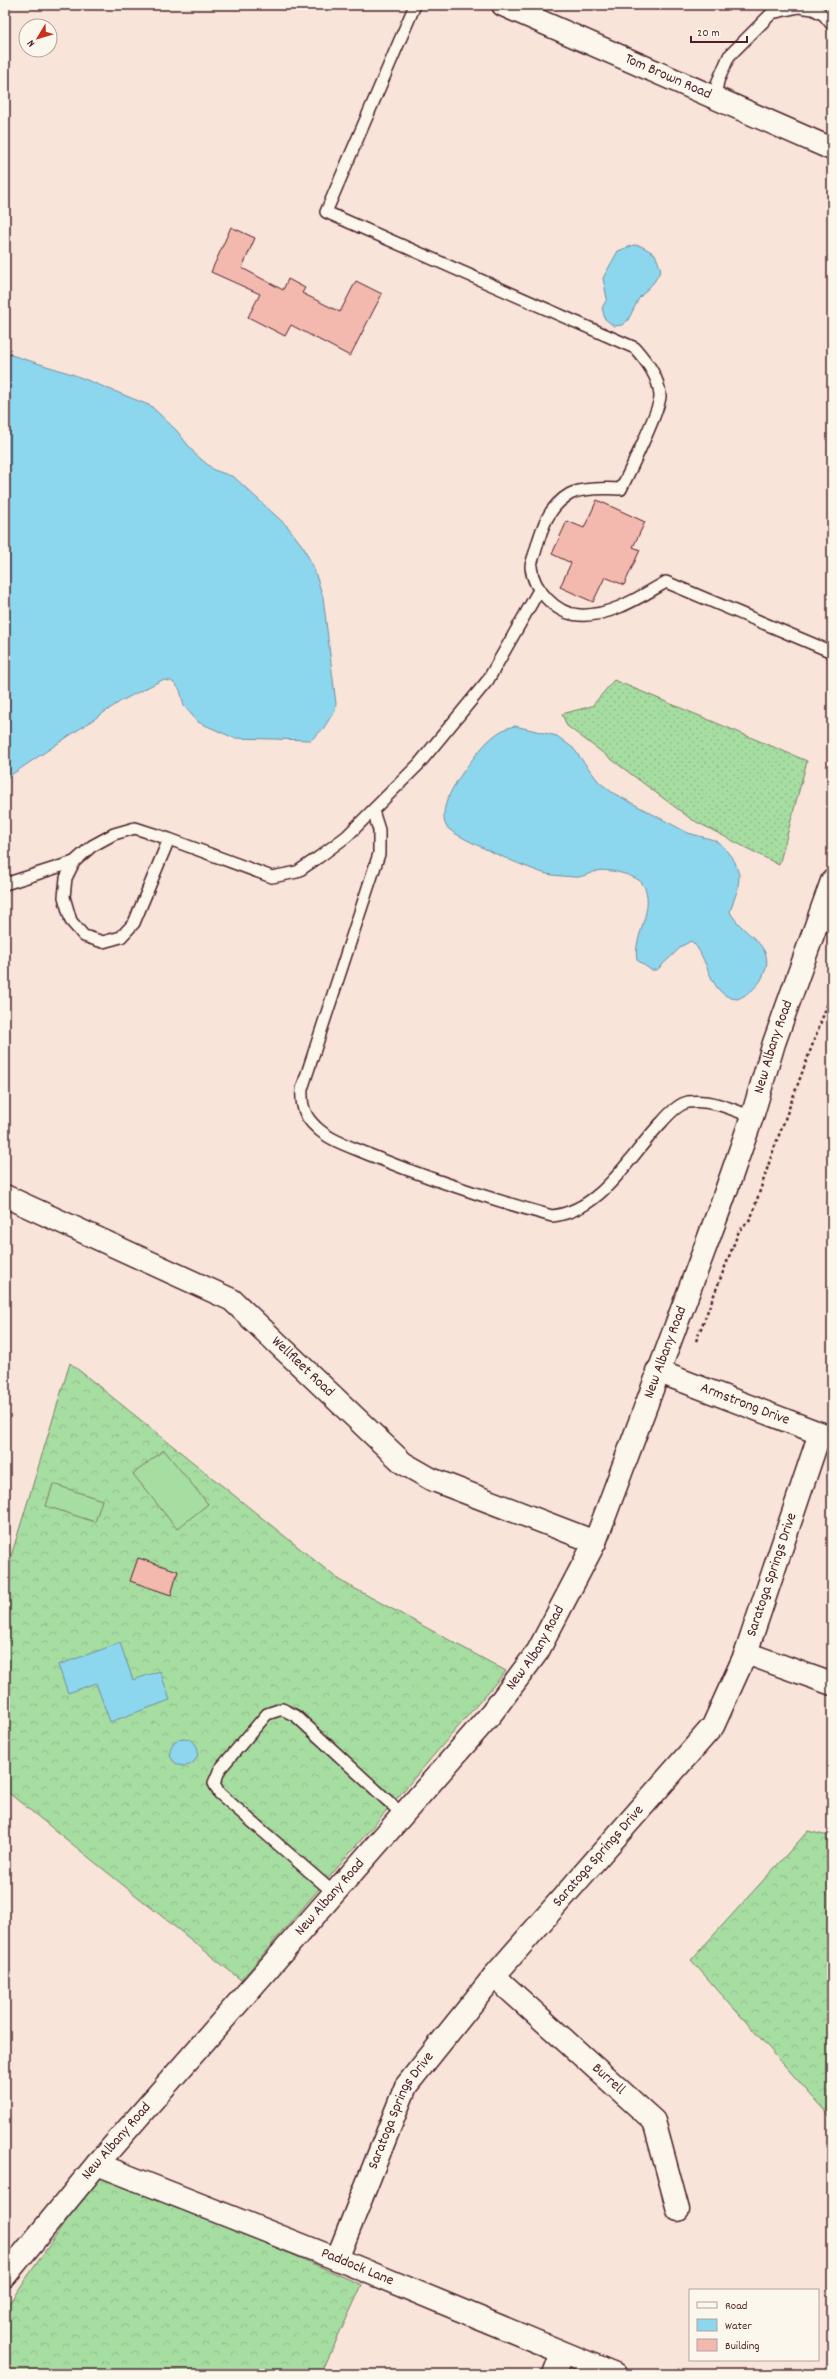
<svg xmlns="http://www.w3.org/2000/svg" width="837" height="2379" viewBox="0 0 837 2379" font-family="Dekko,sans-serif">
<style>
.grass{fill:url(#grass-dots);stroke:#787e66}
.forest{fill:url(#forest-crowns);stroke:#787e66}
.pitch{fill:#a6dda1;stroke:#787e66}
.water{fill:#8dd7ee;stroke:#728da0}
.building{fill:#f4b9ae;stroke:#4a1f2b}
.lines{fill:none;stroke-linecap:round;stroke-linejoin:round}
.lane-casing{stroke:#4a1f2b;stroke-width:14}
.street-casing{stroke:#4a1f2b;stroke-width:25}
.secondary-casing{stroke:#4a1f2b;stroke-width:25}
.path{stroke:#4a1f2b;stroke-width:2.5;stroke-dasharray:3 3;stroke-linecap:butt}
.lane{stroke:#fbf7ec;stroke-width:11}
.street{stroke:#fbf7ec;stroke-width:22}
.secondary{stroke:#fbf7ec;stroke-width:22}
.labels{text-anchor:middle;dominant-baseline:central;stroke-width:3;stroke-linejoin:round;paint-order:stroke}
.street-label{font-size:15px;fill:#4a1f2b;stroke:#fbf7ec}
</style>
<defs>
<pattern id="grass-dots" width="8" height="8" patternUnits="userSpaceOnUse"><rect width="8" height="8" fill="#a6dda1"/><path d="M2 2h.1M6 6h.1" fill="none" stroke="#90bd8b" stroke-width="1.8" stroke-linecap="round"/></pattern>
<pattern id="forest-crowns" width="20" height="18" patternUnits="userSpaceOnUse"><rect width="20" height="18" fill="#a6dda1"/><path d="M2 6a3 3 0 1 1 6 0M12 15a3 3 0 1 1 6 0" fill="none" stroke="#90bd8b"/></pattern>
</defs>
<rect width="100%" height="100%" fill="#f9e4d9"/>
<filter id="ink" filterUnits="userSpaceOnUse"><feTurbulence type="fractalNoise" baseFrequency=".025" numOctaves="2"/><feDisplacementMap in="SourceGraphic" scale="8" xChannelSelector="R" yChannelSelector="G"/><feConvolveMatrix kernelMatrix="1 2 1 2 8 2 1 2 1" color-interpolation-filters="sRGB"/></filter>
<g filter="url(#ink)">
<polygon class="grass" points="614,680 807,761 779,865 691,819 567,726 562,714 592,706"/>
<g class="forest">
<polygon points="70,1363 339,1580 506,1671 241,1980 5,1790 5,1576"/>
<polygon points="808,1831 832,1837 832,2119 691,1960"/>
<polygon points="101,2171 362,2285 321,2374 5,2374 5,2309"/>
</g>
<g class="pitch">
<polygon points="164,1450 208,1504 177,1529 133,1474"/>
<polygon points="53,1484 102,1500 95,1522 46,1506"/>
</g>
<g class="water">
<polygon points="634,245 641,246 655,254 661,270 654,282 639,298 628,320 622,325 614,326 605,319 602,308 607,299 603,278 618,251"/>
<polygon points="5,353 72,374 151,406 177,431 195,454 214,470 234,477 288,527 304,548 315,572 323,597 336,704 335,710 323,729 311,740 234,738 198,722 184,706 180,690 175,684 171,681 162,680 121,701 5,779"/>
<path d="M 515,726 L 557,736 L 573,748 L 599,782 L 613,793 L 688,833 L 714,840 L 722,845 L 735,862 L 739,875 L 738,888 L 730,912 C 744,938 781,945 761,980 C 756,988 746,996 737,999 C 708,997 709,955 691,941 L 682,946 L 657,970 L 651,970 L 637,960 C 632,937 658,906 642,883 C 636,875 606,868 597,871 C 589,873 582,878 574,877 C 565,876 555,876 547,874 C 533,871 451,836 446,826 C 436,805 463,772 475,756 C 486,743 497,729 515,726 Z"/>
<polygon points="120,1643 133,1680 160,1671 170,1700 110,1722 96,1683 68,1693 58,1665"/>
<circle cx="184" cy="1752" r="14"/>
</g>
<g class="building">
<polygon points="231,227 255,238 242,268 283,290 288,279 305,288 302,293 340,312 356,281 382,294 350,356 291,325 285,336 248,317 260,294 211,272"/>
<polygon points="597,500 645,522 633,547 640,550 624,585 605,577 593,602 560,587 571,563 552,554 567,521 584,528"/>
<polygon points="138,1558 178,1571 171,1595 130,1581"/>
</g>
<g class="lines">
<defs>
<g id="lane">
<path d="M 415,5 L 326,212 L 635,348 C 647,362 659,377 660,396 C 661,407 628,475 621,489 C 608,488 581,488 570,494 C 549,506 542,527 536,549 C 535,554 531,562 531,567 C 533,589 556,614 579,615 C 610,617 640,597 666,582 L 832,652"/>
<polyline points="715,97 718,81 729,56 772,13 799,7 813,9 824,15 832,25"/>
<path d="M 373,811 L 379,830 L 379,854 L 302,1089 C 301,1105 304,1116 316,1127 C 330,1141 352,1147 370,1155 C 429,1179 490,1199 552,1216 C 603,1210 629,1156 662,1122 C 668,1115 678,1104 688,1102 C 711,1099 732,1109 752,1117"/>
<polyline points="169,839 134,923 121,937 103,942 84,936 71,921 64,897 66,878 74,862 92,846 114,834 135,828 169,839 272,877 297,872 319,857 347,836 418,765 488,680 539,590"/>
<polyline points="5,884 74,862"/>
<polyline points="334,1893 219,1793 214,1783 220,1769 267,1714 282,1709 296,1716 402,1814"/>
</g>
<g id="street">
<path id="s1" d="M 5,1196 L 232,1300 L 403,1463 L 431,1479 L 595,1542"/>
<path id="s2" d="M 657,1371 L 832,1438"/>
<polyline points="746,1653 832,1684"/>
<path id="s3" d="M 494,1976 L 654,2121 L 678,2210"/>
<path id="s4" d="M 97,2164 L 337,2259 L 615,2374"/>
<path id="s5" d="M 337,2259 L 406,2086 L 494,1976 L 713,1726 L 746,1653 L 820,1433"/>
<polyline points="554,2374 562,2353"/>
</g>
<g id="secondary">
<path id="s6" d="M 503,5 L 832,149"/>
<path id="s7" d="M 5,2276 L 97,2164 L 491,1714 L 538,1651 L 595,1542 L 721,1205 L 752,1117 L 774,1043 L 832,881"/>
</g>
</defs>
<use href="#lane" class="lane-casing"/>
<use href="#street" class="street-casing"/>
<use href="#secondary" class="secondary-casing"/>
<polyline class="path" points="696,1341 739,1231 751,1218 772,1154 832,992"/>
<use href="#lane" class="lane"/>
<use href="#street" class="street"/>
<use href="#secondary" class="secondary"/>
</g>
</g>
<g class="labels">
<g class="street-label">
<text stroke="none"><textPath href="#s6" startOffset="180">Tom Brown Road</textPath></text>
<text stroke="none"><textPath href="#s7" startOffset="1471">New Albany Road</textPath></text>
<text stroke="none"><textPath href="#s7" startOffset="1147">New Albany Road</textPath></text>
<text stroke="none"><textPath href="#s1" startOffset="347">Wellfleet Road</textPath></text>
<text stroke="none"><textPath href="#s2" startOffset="94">Armstrong Drive</textPath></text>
<text stroke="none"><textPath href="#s5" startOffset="822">Saratoga Springs Drive</textPath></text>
<text stroke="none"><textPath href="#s7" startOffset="823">New Albany Road</textPath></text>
<text stroke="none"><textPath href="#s5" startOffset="486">Saratoga Springs Drive</textPath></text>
<text stroke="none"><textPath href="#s7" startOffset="499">New Albany Road</textPath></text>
<text stroke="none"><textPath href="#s3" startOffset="154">Burrell</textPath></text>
<text stroke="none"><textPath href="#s5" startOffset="162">Saratoga Springs Drive</textPath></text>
<text stroke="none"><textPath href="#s7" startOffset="175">New Albany Road</textPath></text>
<text stroke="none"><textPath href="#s4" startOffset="280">Paddock Lane</textPath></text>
</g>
</g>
<rect width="837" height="2379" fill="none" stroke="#fbf7ec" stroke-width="20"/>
<rect x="10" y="10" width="817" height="2359" fill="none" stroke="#4a1f2b" stroke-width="1.5" filter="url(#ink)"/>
<rect x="689" y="2289" width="130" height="72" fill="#fbf7ec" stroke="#b4a19f"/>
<rect x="697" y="2302" width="20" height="6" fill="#fbf7ec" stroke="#b4a19f"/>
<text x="725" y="2309" font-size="12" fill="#4a1f2b">Road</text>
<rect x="697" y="2319" width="20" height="12" fill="#8dd7ee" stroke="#b4a19f"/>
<text x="725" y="2329" font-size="12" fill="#4a1f2b">Water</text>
<rect x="697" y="2339" width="20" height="12" fill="#f4b9ae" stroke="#b4a19f"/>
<text x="725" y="2349" font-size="12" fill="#4a1f2b">Building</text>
<g transform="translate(38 38) rotate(232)"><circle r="19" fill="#fbf7ec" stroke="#b4a19f"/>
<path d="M0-3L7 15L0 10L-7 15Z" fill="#c8321e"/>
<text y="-6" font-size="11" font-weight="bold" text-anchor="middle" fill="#4a1f2b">N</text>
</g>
<path d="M691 36v6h56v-6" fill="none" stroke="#4a1f2b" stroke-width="2"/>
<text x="697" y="36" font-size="12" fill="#4a1f2b" stroke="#fbf7ec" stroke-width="3" paint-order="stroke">20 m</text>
</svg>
